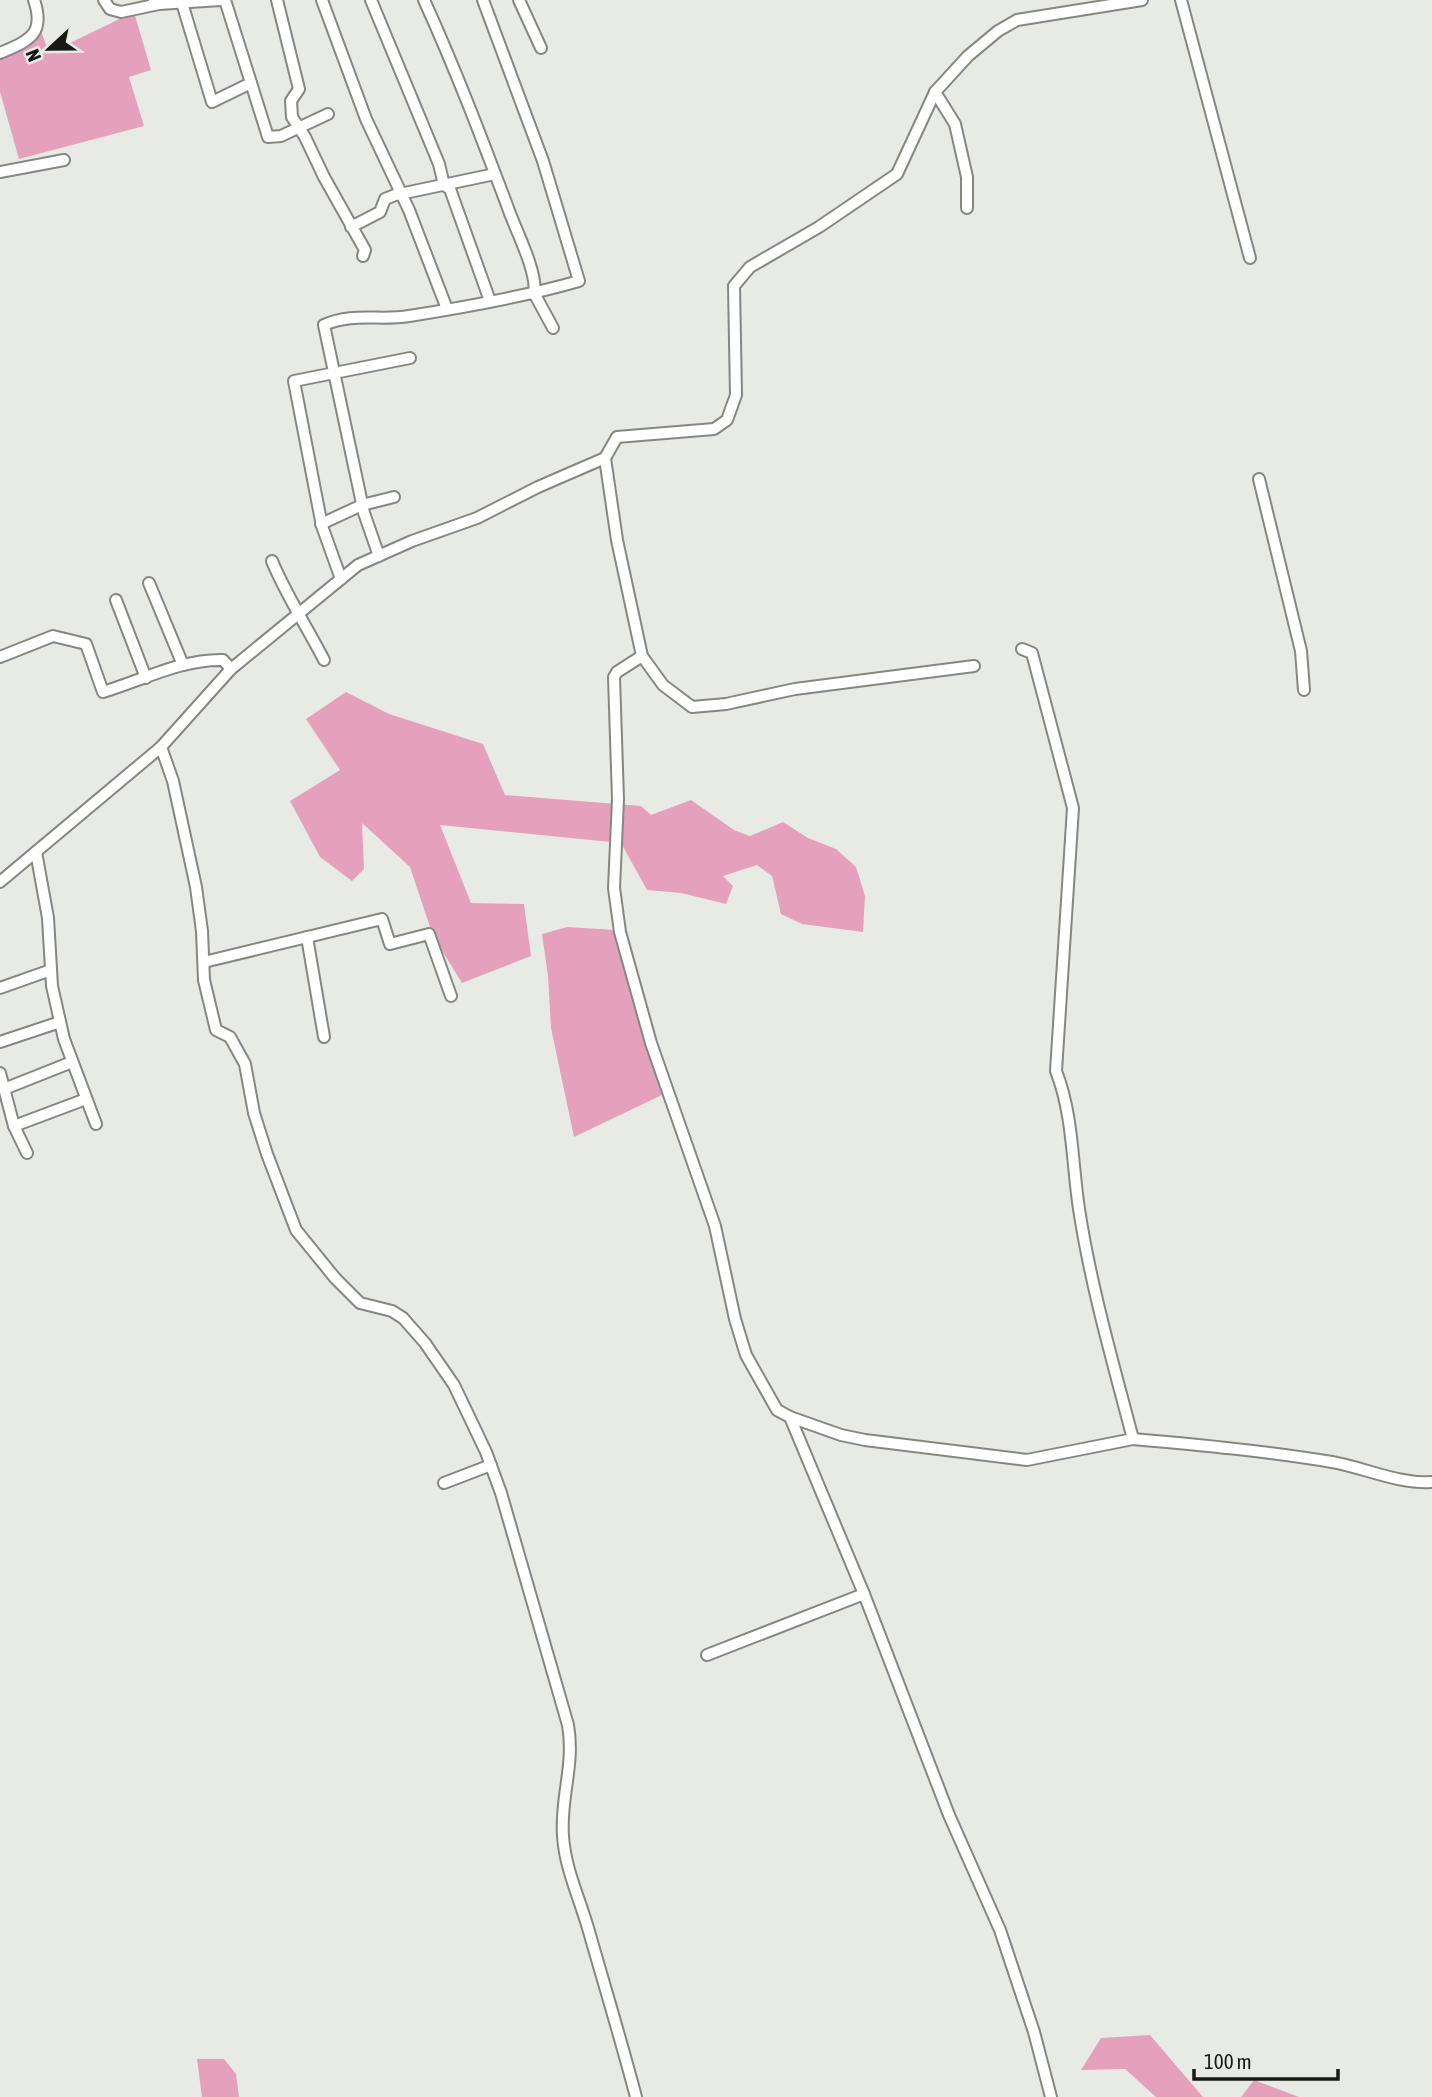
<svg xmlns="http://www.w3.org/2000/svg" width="1432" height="2097" viewBox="0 0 1432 2097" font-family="'Asap Condensed',sans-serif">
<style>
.green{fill:#e5a1bc}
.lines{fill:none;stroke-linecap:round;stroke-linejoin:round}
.minor-casing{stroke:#858882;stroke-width:14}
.minor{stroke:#fff;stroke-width:10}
</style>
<rect width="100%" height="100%" fill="#e8ebe5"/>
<g class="green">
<polygon points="134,12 151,70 129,77 144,126 19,159 0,92 0,56 26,35 35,15 49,53"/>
<polygon points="346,692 389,714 483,744 505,795 641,806 651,815 691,800 734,830 750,836 783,822 808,838 836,849 856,867 865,896 863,932 802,924 781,914 772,876 757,865 723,876 733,886 726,904 681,893 647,890 621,843 440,825 471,903 524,904 531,956 462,983 433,936 410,867 362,823 364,869 352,881 320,857 290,801 340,770 306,719"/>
<polygon points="567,927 615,930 644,1039 664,1094 574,1137 551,1028 548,976 542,934"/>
<polygon points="1150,2035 1203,2097 1156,2097 1125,2069 1081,2070 1101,2038"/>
<polygon points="197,2059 224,2059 236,2074 239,2097 202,2097"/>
<polygon points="1254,2080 1299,2097 1241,2097"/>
</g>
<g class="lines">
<defs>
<g id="minor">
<polyline points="104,0 110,9 121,12 159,4"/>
<polyline points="154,0 159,4 221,0"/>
<polyline points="225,0 268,137 281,136 328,114"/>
<polyline points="277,0 299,89 291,101 292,117 305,137 324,177 365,250 363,256"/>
<polyline points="322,0 366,119 409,210 447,309"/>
<polyline points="371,0 439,164 444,185 450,189 490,301"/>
<path d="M 424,0 C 456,70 484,144 511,216 C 518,234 538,275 534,293 L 553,328"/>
<polyline points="519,0 541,48"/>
<polyline points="1181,0 1250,258"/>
<polyline points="182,3 212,102 251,83"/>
<path d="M 0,53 C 28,41 46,35 34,0"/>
<polyline points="935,92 955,124 967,177 967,208"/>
<polyline points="0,172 64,160"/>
<polyline points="351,227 380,212 385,199 395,195 495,174"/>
<polyline points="605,458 617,540 642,656 663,685 692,707 726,704 795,689 974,666"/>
<polyline points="1259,479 1301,651 1304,690"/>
<polyline points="321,524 362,505 394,497"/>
<path d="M 379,556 L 364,513 L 324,325 C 353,312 380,321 409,316 C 466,307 524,297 579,281 L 543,161 L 483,0"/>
<path d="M 272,561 C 286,595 307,627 324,660"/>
<polyline points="341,579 322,526 294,381 410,358"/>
<polyline points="149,583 183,665"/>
<polyline points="116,600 146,678"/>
<polyline points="642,656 617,672 614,677 618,799 614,888 620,932 651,1043 715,1226 735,1319 746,1355 777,1410 790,1417 864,1594 949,1815 1000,1930 1034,2032 1051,2097"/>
<path d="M 0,657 L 53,636 L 86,644 L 103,692 C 143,680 181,659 223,660 L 231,669"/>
<path d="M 161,747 L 173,781 L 196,887 L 202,931 L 204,980 L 216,1030 L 230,1037 L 245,1064 L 254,1113 L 267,1154 L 296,1230 L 335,1278 L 360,1303 L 392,1311 L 403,1318 L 425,1343 L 454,1385 L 486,1452 L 501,1493 L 568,1725 C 575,1766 560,1797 563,1836 C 565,1868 579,1897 588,1928 C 604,1984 621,2040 636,2097"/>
<polyline points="36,852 48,918 52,986 64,1039 96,1124"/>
<polyline points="0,882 161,747 231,669 358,565 412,541 477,518 538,487 605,458 617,437 714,429 727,420 736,395 734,286 750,267 819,227 897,174 935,92 968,56 998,31 1017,20 1142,0"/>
<polyline points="307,937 324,1037"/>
<polyline points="204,962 382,919 390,944 429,934 451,996"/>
<polyline points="0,988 51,970"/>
<polyline points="0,1042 60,1022"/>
<polyline points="0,1073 14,1126 27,1153"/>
<polyline points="4,1089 72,1062"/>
<polyline points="14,1126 86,1099"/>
<path d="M 790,1417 L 841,1435 L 865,1440 L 1027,1460 L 1133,1439 C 1113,1363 1091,1287 1079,1209 C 1072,1163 1073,1114 1056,1071 L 1073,808 L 1032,653 L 1022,649"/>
<path d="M 1133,1439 C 1200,1445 1266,1451 1332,1462 C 1366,1468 1397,1484 1432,1482"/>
<polyline points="444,1483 491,1465"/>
<polyline points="707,1655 864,1594"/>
</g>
</defs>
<use href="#minor" class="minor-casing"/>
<use href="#minor" class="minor"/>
</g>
<g transform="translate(49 49) rotate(248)" stroke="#e8ebe5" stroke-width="5" paint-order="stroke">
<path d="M0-5L12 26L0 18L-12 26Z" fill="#181916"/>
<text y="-10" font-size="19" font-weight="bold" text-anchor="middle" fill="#181916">N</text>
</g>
<path d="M1194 2069v10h144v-10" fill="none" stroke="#181916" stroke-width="3.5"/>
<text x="1204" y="2069" font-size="21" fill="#181916" stroke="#e8ebe5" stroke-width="5" paint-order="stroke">100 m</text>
</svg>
